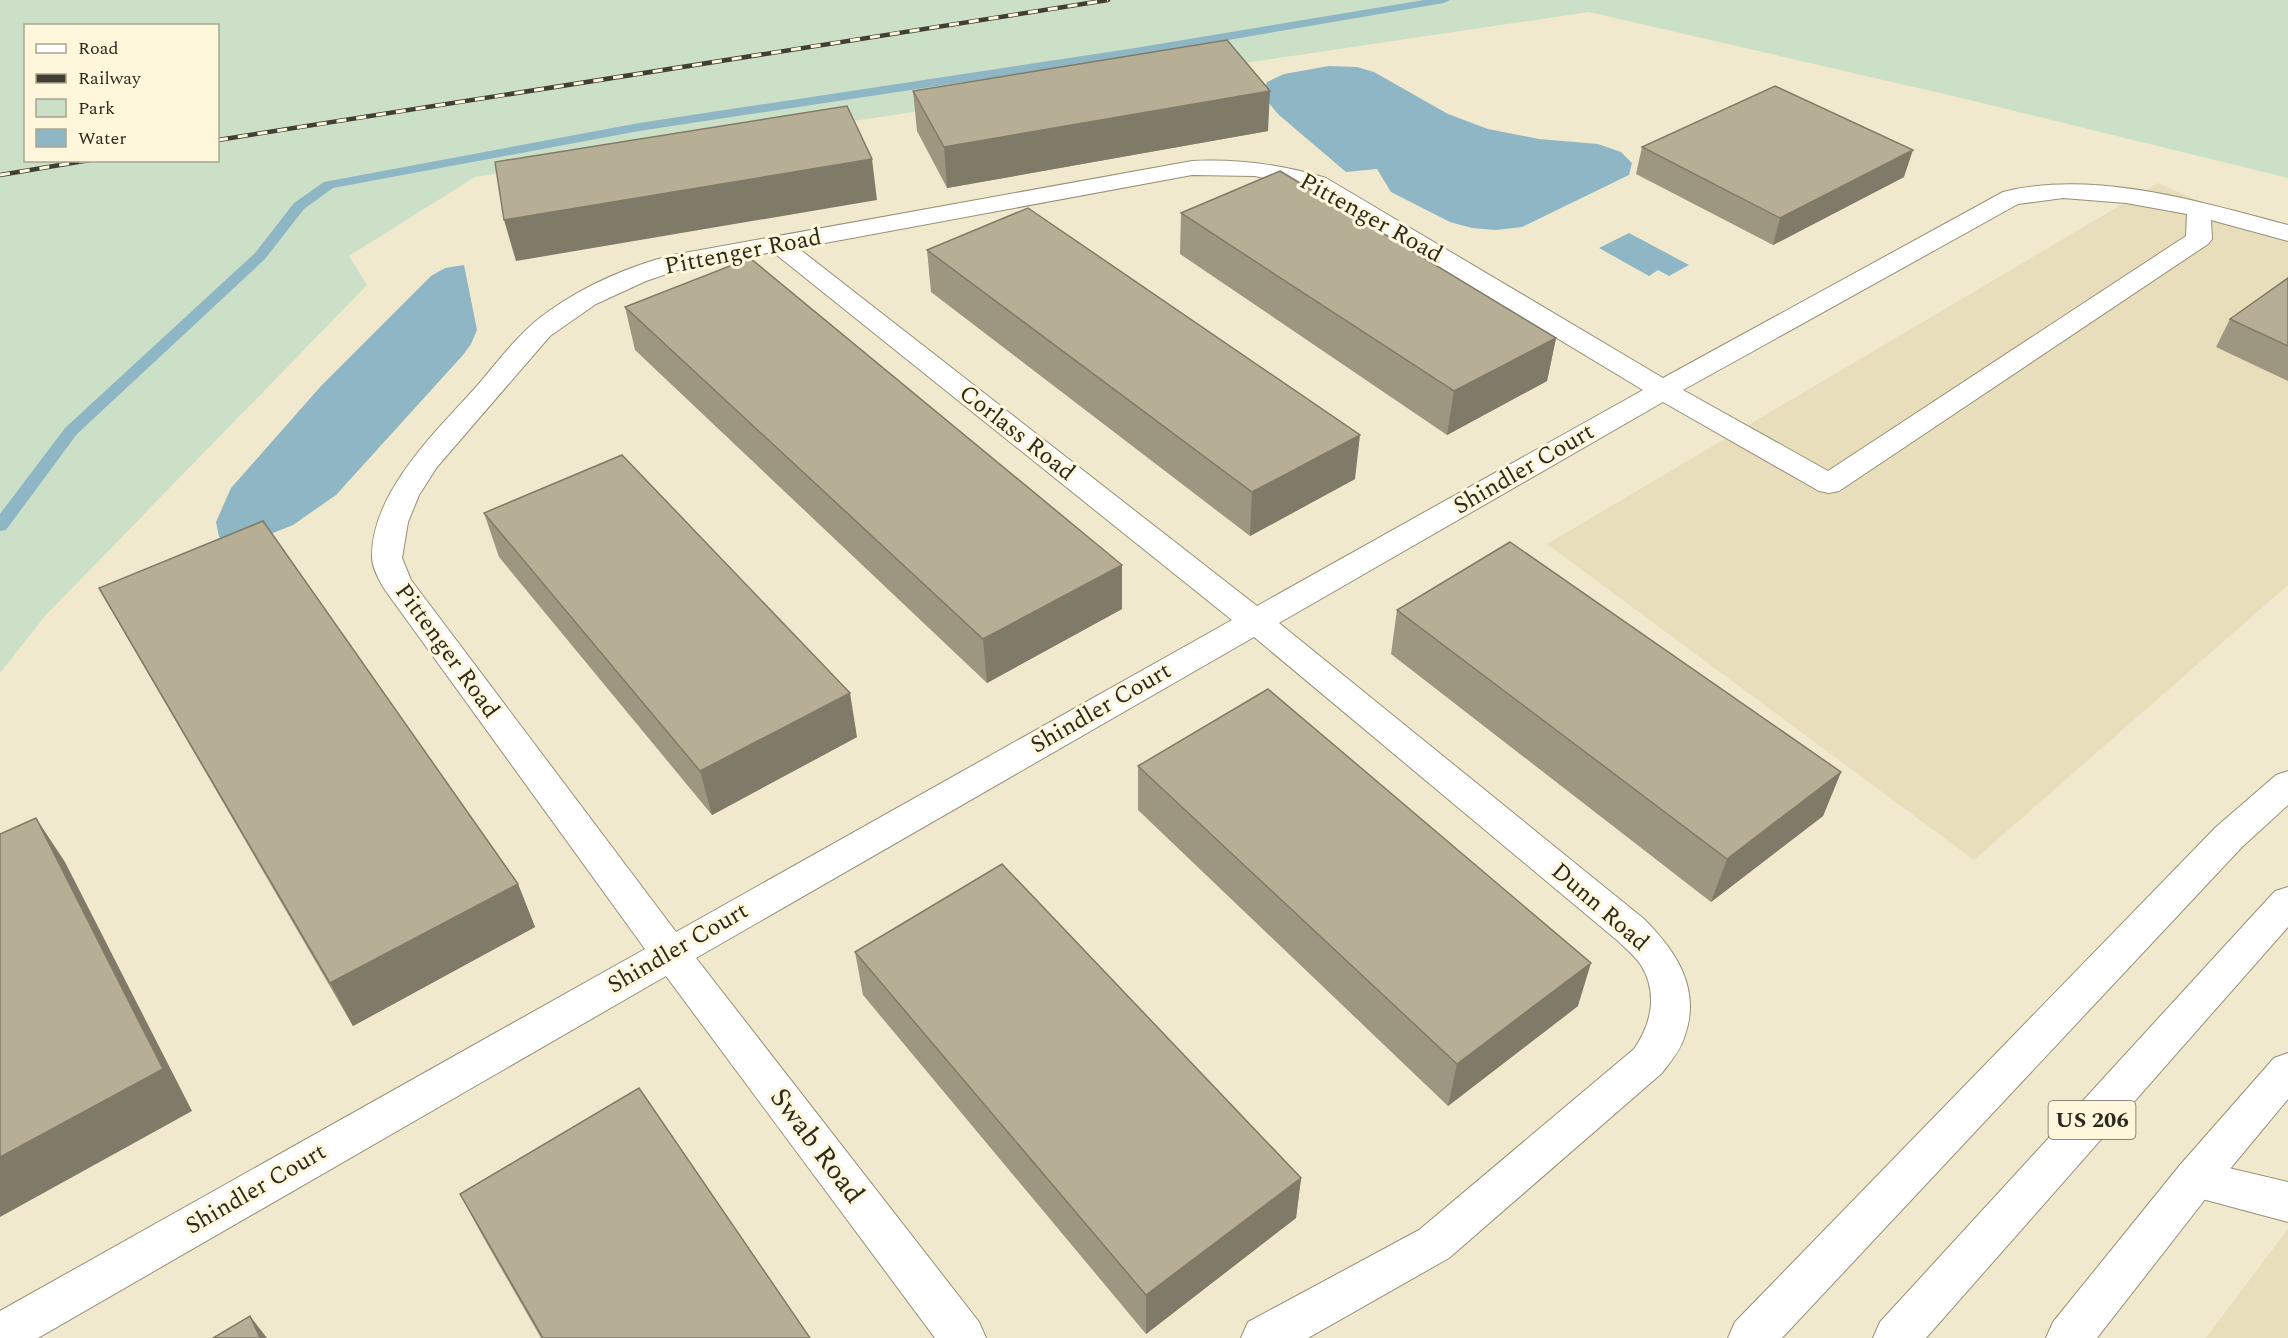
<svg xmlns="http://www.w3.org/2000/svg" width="2288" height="1338" viewBox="0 0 2288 1338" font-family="Spectral,serif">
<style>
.built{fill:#e8debc}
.green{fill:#cce0c8;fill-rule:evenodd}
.water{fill:#8fb6c4}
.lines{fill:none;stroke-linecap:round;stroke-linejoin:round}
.stream{fill:#8fb6c4;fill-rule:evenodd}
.minor-casing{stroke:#979077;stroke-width:2}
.major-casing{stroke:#979077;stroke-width:2}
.highway-casing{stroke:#979077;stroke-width:2}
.minor{fill:#fff;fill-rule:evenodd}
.major{fill:#fff;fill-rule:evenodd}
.highway{fill:#fff;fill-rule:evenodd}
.rail-casing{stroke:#413e32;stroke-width:4.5}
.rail{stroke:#fef7db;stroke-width:3;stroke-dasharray:10;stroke-linecap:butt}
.wall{fill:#9d9680}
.shaded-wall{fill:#807a68}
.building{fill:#b7af95;stroke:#807a68;stroke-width:1.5}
.labels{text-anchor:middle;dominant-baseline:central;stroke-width:6;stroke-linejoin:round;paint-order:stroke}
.shield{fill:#fef7db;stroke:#6b6757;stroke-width:1.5}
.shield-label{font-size:22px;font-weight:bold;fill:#2c291f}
.street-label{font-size:24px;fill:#2c291f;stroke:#fef7db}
.near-street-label{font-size:28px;fill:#2c291f;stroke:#fef7db}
</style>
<rect width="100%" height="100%" fill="#f1e9ce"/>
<g class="built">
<polygon points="2158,183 2288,240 2288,585 1974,860 1547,544"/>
<polygon points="2288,1229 2288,1338 2206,1338"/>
</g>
<path class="green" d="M 0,0 L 2288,0 L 2288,178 L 1970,100 L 1589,12 L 475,177 L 349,256 L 367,285 L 45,616 L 0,673 ZM 26,26 L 218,26 L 218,160 L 26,160 Z"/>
<g class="water">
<polygon points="1329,66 1357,67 1374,72 1448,114 1488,129 1539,139 1598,144 1621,152 1632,163 1629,175 1522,227 1496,230 1472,228 1450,222 1391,192 1377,169 1346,172 1279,115 1262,95 1267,82 1284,74"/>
<polygon points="1629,233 1689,265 1669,276 1658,270 1649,276 1599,248"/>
<polygon points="464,265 477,330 471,344 463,355 336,495 293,525 263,537 237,543 219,537 216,522 231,488 321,386 431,276 445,268"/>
</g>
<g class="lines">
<polygon class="stream" points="1424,0 1450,0 1444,3 1135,56 639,131 333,188 304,209 265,259 77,434 6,530 0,531 0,514 65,428 255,253 294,203 324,182 639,123 1135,48"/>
<defs>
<g id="minor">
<path d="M 1192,161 C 1238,159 1281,164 1326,178 L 1663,378 L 2003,192 C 2095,169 2200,202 2288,225 L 2288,241 L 2211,220 L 2212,239 L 2208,244 L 1839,491 L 1829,493 L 1819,491 L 1663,402 L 1279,623 L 1644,919 C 1677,952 1702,990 1684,1038 C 1680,1051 1670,1062 1662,1073 L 1449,1258 L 1308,1338 L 1241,1338 L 1248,1322 L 1419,1230 L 1634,1049 C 1652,1023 1658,993 1641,965 C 1635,956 1625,948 1618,941 L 1254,637 L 696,958 L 979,1322 L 986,1338 L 935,1338 L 666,976 L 38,1338 L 0,1338 L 0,1311 L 645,949 L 385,590 C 380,582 372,567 372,557 C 371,493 437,430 477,386 C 499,360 521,330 549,311 C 586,285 629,266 673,255 ZM 1192,175 L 1255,176 L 1308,188 L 1643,390 L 1257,606 L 798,248 ZM 2063,198 L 2126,203 L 2187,214 L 2186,236 L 1828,471 L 1683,390 L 2018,204 ZM 773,252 L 1232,620 L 676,932 L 411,580 L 402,558 L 408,522 L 419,495 L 437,467 L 550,336 L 596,304 L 646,281 L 678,270 Z"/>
<polygon points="2195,1160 2288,1182 2288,1222 2180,1193 2174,1179 2180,1165"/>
</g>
<polygon id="major" points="2288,887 2288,927 1926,1338 1873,1338 1880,1322 2275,891"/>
<g id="highway">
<polygon points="2288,771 2288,805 2242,847 1782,1338 1728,1338 1735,1322 2216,827 2276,775"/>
<polygon points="2288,1053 2288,1099 2210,1193 2097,1338 2046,1338 2053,1322 2180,1165 2274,1058"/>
</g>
</defs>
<use href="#minor" class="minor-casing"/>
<use href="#major" class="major-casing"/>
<use href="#highway" class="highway-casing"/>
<use href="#minor" class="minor"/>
<use href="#major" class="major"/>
<use href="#highway" class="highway"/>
<defs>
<g id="rail">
<polyline points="218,140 1108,0"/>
<polyline points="0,175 90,160"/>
</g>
</defs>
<use href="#rail" class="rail-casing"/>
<use href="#rail" class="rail"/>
</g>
<g class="wall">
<polygon points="913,91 1268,131 947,188 917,131"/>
<polygon points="1642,147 1904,177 1773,245 1636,174"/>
<polygon points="1181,213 1556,338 1547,381 1447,435 1180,254"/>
<polygon points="927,250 1355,479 1250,536 931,292"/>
<polygon points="2288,278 2288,381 2216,347 2230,319"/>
<polygon points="625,307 1122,609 987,683 635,350"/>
<polygon points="484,513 857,737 712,815 499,557"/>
<polygon points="99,588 518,884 535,927 353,1026 124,632"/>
<polygon points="1397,610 1841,772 1823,816 1711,902 1391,654"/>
<polygon points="1138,766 1578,1006 1448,1106 1138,810"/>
<polygon points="855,952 1301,1178 1296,1218 1146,1334 863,995"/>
<polygon points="460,1194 810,1338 541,1338 482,1235"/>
</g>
<g class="shaded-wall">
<polygon points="1270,91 1268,131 947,188 944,147"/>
<polygon points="1913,150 1904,177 1773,245 1780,218"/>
<polygon points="872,159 877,200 516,261 504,220"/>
<polygon points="1556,338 1547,381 1447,435 1454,391"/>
<polygon points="1360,435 1355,479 1250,536 1252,492"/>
<polygon points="1122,565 1122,609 987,683 983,639"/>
<polygon points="850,693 857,737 712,815 700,771"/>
<polygon points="1841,772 1823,816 1711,902 1727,859"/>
<polygon points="36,818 65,862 192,1111 0,1217 0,1157"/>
<polygon points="518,884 535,927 353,1026 330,983"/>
<polygon points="1591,963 1578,1006 1448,1106 1457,1064"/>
<polygon points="1301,1178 1296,1218 1146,1334 1146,1295"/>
<polygon points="250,1316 267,1338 260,1338"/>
</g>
<g class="building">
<polygon points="1227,40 1270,91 944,147 913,91"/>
<polygon points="1775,86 1913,150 1780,218 1642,147"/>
<polygon points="847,106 872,159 504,220 495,162"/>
<polygon points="1280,171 1556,338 1454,391 1181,213"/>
<polygon points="1028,208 1360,435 1252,492 927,250"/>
<polygon points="750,258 1122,565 983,639 625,307"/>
<polygon points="2288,278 2288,346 2230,319"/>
<polygon points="622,455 850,693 700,771 484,513"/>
<polygon points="263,521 518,884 330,983 99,588"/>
<polygon points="1510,542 1841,772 1727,859 1397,610"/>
<polygon points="1268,689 1591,963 1457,1064 1138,766"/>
<polygon points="36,818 163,1069 0,1157 0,834"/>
<polygon points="1002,864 1301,1178 1146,1295 855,952"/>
<polygon points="639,1088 810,1338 543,1338 460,1194"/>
<polygon points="250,1316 260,1338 213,1338"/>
</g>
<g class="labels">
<rect class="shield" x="2048.5" y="1101" width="87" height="38" rx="4.5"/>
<g class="shield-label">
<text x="2092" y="1120">US 206</text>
</g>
<g class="street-label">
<text transform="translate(1371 218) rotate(29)">Pittenger Road</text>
<text transform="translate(743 252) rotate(-11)">Pittenger Road</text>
<text transform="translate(1017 433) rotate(38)">Corlass Road</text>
<text transform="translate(1524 469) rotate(-30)">Shindler Court</text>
<text transform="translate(447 651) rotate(54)">Pittenger Road</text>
<text transform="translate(1101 708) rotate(-30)">Shindler Court</text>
<text transform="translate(1600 907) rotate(41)">Dunn Road</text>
<text transform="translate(678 948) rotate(-30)">Shindler Court</text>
<text transform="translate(256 1189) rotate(-30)">Shindler Court</text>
</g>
<g class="near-street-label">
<text transform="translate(817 1146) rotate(53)">Swab Road</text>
</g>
</g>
<rect x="24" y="24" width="195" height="138" fill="#fef7db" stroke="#aaa590" stroke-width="1.5"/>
<rect x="36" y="44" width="30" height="9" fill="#ffffff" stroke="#aaa590" stroke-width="1.5"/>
<text x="78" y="54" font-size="18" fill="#2c291f">Road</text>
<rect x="36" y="74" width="30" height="9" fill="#413e32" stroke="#aaa590" stroke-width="1.5"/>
<text x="78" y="84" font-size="18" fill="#2c291f">Railway</text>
<rect x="36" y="99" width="30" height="18" fill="#cce0c8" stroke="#aaa590" stroke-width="1.5"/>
<text x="78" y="114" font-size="18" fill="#2c291f">Park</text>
<rect x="36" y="129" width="30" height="18" fill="#8fb6c4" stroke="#aaa590" stroke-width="1.5"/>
<text x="78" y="144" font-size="18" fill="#2c291f">Water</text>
</svg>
